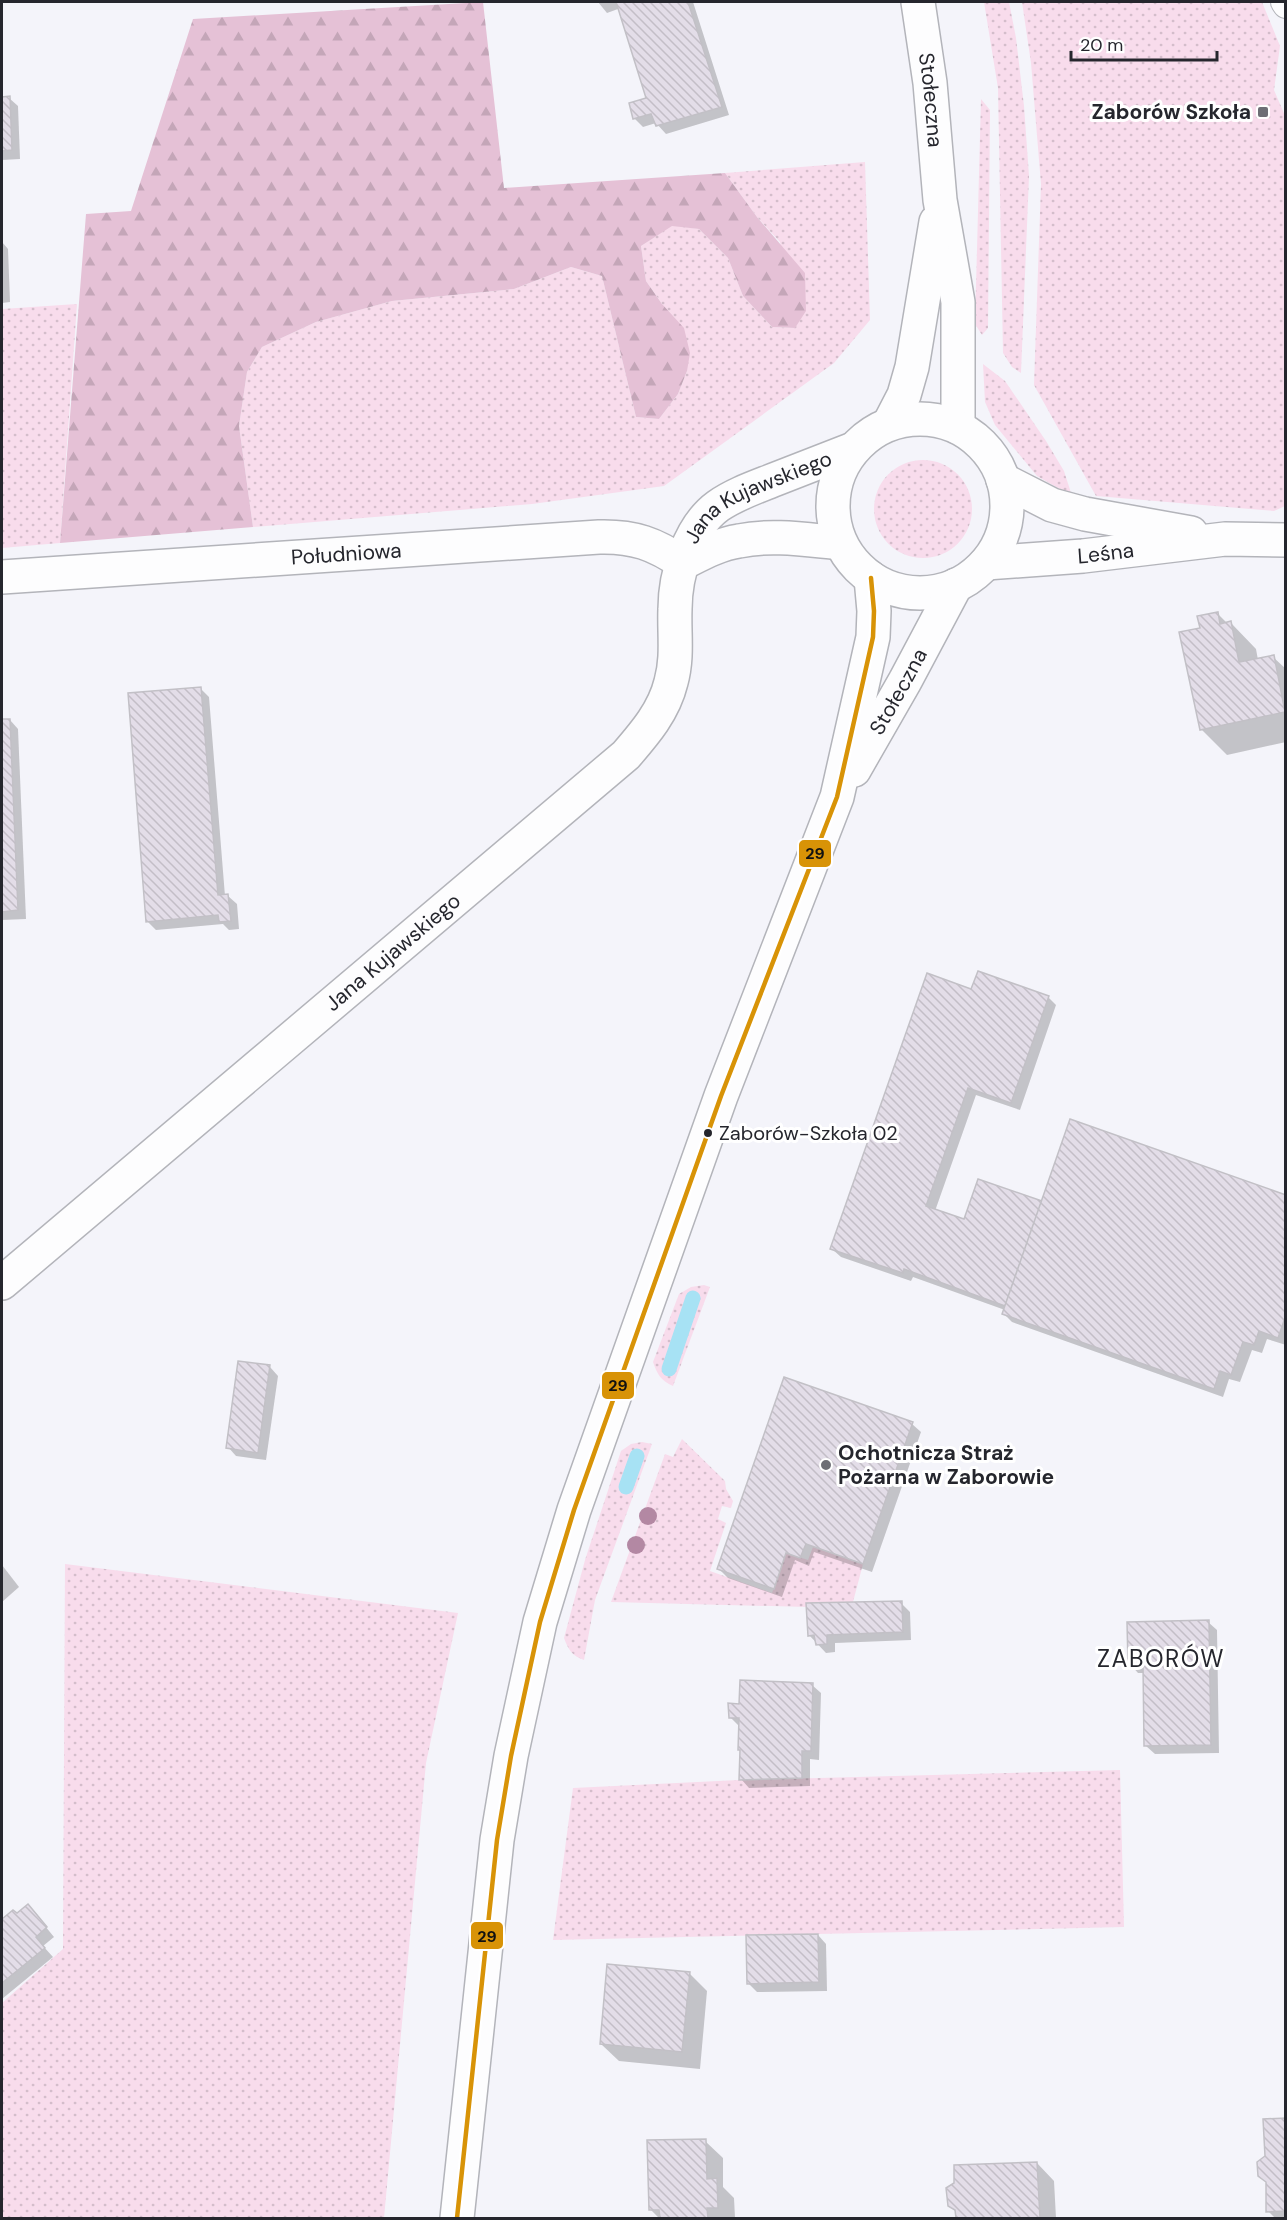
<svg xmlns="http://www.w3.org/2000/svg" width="1287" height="2220" viewBox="0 0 1287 2220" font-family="'DM Sans',sans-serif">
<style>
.green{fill:url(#green-dots)}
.forest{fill:url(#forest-firs)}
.shadow{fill:#0003}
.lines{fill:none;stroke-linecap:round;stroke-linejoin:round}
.stream{stroke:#a7e2f4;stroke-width:15}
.building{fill:url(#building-back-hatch);stroke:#c2c0c6;stroke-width:1.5}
.service-casing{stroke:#b3b4ba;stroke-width:28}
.minor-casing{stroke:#b3b4ba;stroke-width:36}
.tertiary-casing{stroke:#b3b4ba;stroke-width:36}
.secondary-casing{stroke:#b3b4ba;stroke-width:36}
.service{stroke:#fdfdfe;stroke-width:26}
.minor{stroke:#fdfdfe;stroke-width:33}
.tertiary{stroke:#fdfdfe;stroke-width:33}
.secondary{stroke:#fdfdfe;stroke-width:33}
.bus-1-casing{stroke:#fff;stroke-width:9}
.bus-1{stroke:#d89307;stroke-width:4.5}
.tree{fill:#b388a3}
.poi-dot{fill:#6d6e75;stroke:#fff;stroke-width:2}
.bus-dot{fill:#25262d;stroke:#fff;stroke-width:2}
.labels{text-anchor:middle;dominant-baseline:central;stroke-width:6;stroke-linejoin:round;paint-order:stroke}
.bus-label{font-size:20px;fill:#25262d;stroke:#fff;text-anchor:start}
.street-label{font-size:21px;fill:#25262d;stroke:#fff}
.poi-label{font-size:21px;font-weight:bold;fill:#25262d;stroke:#fff;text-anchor:end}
.quarter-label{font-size:24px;letter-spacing:1.5px;fill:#25262d;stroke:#fff}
.line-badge{stroke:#fff;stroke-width:2}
.pale-badge-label{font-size:16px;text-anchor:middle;font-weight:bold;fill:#111}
</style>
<defs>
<pattern id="green-dots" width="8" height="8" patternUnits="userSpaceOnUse" patternTransform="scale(1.5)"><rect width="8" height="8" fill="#f8dcec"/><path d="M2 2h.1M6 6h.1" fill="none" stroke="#d4bdcb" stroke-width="1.8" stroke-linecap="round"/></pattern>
<pattern id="forest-firs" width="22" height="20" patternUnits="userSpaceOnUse" patternTransform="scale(1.5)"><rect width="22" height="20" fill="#e5c1d6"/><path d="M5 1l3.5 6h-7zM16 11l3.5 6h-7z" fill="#c4a6b8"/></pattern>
<pattern id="building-back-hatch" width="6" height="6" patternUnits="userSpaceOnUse" patternTransform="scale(1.5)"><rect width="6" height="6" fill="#e3dde8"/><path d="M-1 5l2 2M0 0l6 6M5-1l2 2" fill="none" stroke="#c3bec7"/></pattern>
</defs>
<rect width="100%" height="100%" fill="#f4f4fa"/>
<g class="green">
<polygon points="984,2 1009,2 1016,38 1024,106 1029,176 1021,373 1012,367 1003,353 998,88"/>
<polygon points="1022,2 1262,2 1280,46 1274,90 1286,118 1285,506 1274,511 1096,496 1034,385 1041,184 1031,63"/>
<polygon points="981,99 990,110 988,328 982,335 975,324"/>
<polygon points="865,162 870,320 834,363 664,486 532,504 253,527 239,426 247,372 262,347 316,322 392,301 514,289 571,267 602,276 636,417 659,419 678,394 687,371 662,304 646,281 641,246 672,225 699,229 728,258 743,296 772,327 795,328 780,242 757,217 725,173"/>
<polygon points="77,304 60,543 2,548 2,309"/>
<polygon points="983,364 1005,381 1046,441 1064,471 1072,496 1037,476 995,425 985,402"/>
<circle cx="923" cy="509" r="49"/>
<path d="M 704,1285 L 710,1287 L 673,1386 C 661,1381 657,1374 653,1362 L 679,1294 L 691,1287 Z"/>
<polygon points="682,1439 725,1481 726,1489 733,1501 731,1508 722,1506 718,1519 726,1523 710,1571 772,1593 786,1553 808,1560 813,1547 863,1564 853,1602 807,1607 611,1602 665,1454 673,1457"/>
<path d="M 642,1442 L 652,1444 L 595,1600 L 584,1660 C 572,1656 568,1649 564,1638 L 585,1560 L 621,1451 L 631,1444 Z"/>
<polygon points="65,1564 458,1613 426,1763 384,2218 2,2218 2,2003 63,1949"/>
<polygon points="1120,1770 1124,1927 553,1940 573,1788 739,1780"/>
</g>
<polygon class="forest" points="483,2 504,188 725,173 757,217 805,273 806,311 795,328 772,327 743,296 728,258 699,229 672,226 641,246 646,281 662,304 684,328 690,353 687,371 678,394 659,419 636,417 602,276 571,267 514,289 392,301 316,322 262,347 247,372 239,426 253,527 60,543 86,214 131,211 193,19"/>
<g class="shadow">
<polygon points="598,2 693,2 729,115 666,134 656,123 643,127 635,119 630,104 648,99 618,9 607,13"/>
<polygon points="2,98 9,98 18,106 20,159 2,160"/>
<polygon points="2,242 8,249 10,302 2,303"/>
<polygon points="1217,613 1228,624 1231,623 1256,649 1258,660 1273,657 1286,669 1286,742 1227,755 1201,729 1201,629"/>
<polygon points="200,688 209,697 225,896 228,896 237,904 239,929 229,930 223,924 156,930 147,921"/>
<polygon points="10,720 18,729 26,919 2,920 2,721"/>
<polygon points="972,991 1048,997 1056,1005 1020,1110 976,1095 935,1211 965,1221 1043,1203 1286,1196 1286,1345 1267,1339 1262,1353 1252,1350 1240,1382 1229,1379 1223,1397 1012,1322 1004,1314 1005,1310 913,1277 911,1281 841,1257 832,1249"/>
<polygon points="270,1367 278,1376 266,1460 236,1456 228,1447"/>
<polygon points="785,1379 912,1424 921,1432 872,1572 814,1552 809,1566 795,1560 782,1597 728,1578 719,1569"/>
<polygon points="2,1565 19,1587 2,1602"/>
<polygon points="901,1603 910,1612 911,1640 835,1643 835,1652 826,1653 809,1635"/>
<polygon points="1208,1622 1217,1630 1219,1753 1155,1754 1146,1746 1145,1673 1138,1673 1130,1664"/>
<polygon points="812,1685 821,1693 819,1760 810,1759 810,1786 749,1788 741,1779 742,1752 739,1750 739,1726 730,1717 741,1705"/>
<polygon points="13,1912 17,1915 36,1915 54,1937 43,1946 53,1957 2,1999 2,1921"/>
<polygon points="818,1935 826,1944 827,1991 757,1992 748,1983"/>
<polygon points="689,1973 707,1991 700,2069 619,2061 601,2044"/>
<polygon points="1286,2120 1286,2218 1275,2218 1268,2211 1266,2156"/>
<polygon points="705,2141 723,2158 723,2187 734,2198 735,2218 659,2218 650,2209"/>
<polygon points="1037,2163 1054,2181 1056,2218 957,2218 957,2213 949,2205"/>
</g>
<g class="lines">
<g class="stream">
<polyline points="669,1369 693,1298"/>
<polyline points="626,1487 637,1456"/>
</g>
</g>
<g class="building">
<polygon points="616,2 688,2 722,107 656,126 651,114 633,119 629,103 646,98"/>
<polygon points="10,96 12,150 2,151 2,97"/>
<polygon points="1218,612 1220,624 1231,621 1239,662 1274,655 1285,712 1200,730 1179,632 1200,628 1197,616"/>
<polygon points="201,687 218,895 228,894 231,921 219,922 218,915 146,922 128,693"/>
<polygon points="2,719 10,719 18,910 2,912"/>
<polygon points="978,971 1049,996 1011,1103 968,1088 926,1206 964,1219 978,1179 1042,1201 1005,1306 904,1269 903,1273 830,1249 927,973 971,989"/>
<polygon points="1070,1119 1286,1195 1286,1315 1278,1338 1259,1331 1254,1345 1243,1342 1231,1375 1220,1371 1214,1389 1002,1314"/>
<polygon points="238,1361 270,1365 258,1453 226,1448"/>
<polygon points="784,1377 913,1422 863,1564 806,1544 800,1558 786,1553 774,1589 717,1569"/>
<polygon points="902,1601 903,1632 827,1635 827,1644 816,1645 814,1635 808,1636 806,1603"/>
<polygon points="1209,1620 1211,1745 1144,1746 1143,1665 1128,1665 1127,1622"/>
<polygon points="740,1680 813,1683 811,1751 802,1751 802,1778 739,1780 740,1750 738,1750 739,1718 729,1718 728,1703 739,1704"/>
<polygon points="28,1904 47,1927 36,1937 45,1948 2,1983 2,1919 13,1910 17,1913"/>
<polygon points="818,1934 819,1982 747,1984 746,1935"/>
<polygon points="607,1964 690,1972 682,2052 600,2044"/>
<polygon points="1286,2118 1286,2211 1266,2212 1266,2182 1258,2176 1257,2162 1265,2156 1263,2119"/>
<polygon points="706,2139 707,2179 717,2178 718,2208 707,2208 708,2218 660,2218 659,2210 649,2210 647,2140"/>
<polygon points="1037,2162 1040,2218 956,2218 955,2210 948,2206 946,2188 954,2183 954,2165"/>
</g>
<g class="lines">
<defs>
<polyline id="service" points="1284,2 1286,5"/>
<g id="minor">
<path id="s1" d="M 2,577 L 599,537 C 634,536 655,544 683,563"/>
</g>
<g id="tertiary">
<polyline points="1003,480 1052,505 1085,514 1191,533"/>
<path id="s2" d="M 986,563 L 1083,556 L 1225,539 L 1286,540"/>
</g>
<g id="secondary">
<path id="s3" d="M 918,2 L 930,83 L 940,200 L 958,302 L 958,427"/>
<circle cx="920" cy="506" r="87"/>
<polyline points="889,424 904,395 912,367 936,222"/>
<path d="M 683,563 C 701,554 719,544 739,541 C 772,534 807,540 840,543"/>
<path id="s4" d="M 854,770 L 905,681 L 956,585"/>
<path id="s5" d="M 2,1283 L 626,755 C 645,733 664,711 671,682 C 678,657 674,634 675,609 C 675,575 689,527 718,506 C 735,494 756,487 776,479 C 801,469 827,459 853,449"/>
<polyline points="457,2218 497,1840 511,1756 540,1622 574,1510 721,1096 837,797 873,637 874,611 871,578"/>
</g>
</defs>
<use href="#service" class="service-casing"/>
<use href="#minor" class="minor-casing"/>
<use href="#tertiary" class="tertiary-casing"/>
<use href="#secondary" class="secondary-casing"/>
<use href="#service" class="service"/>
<use href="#minor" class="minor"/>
<use href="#tertiary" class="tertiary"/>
<use href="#secondary" class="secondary"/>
<defs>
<polyline id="bus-1" points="457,2218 497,1840 511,1756 540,1622 574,1510 721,1096 837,797 873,637 874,611 871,578"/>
</defs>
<use href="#bus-1" class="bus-1-casing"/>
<use href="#bus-1" class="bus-1"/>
</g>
<g class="tree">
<circle cx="648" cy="1516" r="9"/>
<circle cx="636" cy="1545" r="9"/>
</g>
<g class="poi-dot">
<rect x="1257" y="106" width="12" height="12" rx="3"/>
<circle cx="826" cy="1465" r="6"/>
</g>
<circle class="bus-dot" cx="708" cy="1133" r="5"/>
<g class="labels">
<g class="bus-label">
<text x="719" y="1133">Zaborów-Szkoła 02</text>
</g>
<g class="street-label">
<text stroke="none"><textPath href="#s3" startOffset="99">Stołeczna</textPath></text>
<text stroke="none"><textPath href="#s5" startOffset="1131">Jana Kujawskiego</textPath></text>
<text stroke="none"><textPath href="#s2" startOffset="120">Leśna</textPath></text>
<text stroke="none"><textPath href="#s1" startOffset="345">Południowa</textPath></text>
<text stroke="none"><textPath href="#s4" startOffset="90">Stołeczna</textPath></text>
<text stroke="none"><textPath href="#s5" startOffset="512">Jana Kujawskiego</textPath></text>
</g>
<g class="poi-label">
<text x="1251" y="112">Zaborów Szkoła</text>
<text x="838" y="1453" text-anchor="start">Ochotnicza Straż<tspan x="838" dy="24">Pożarna w Zaborowie</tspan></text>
</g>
<g class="quarter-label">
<text x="1161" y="1658">ZABORÓW</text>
</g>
</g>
<g class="line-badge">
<rect x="798" y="839" width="34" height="29" rx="6" fill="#d89307"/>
<rect x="601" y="1371" width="34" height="29" rx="6" fill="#d89307"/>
<rect x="470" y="1921" width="34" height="29" rx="6" fill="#d89307"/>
</g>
<g class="pale-badge-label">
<text x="815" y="859">29</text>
<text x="618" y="1391">29</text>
<text x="487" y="1942">29</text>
</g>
<rect width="1287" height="2220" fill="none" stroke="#25262d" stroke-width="6"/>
<path d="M1071 51v9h146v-9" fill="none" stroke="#25262d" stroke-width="3"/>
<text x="1080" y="51" font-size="18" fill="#25262d" stroke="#ffffff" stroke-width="4.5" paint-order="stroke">20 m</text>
</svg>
